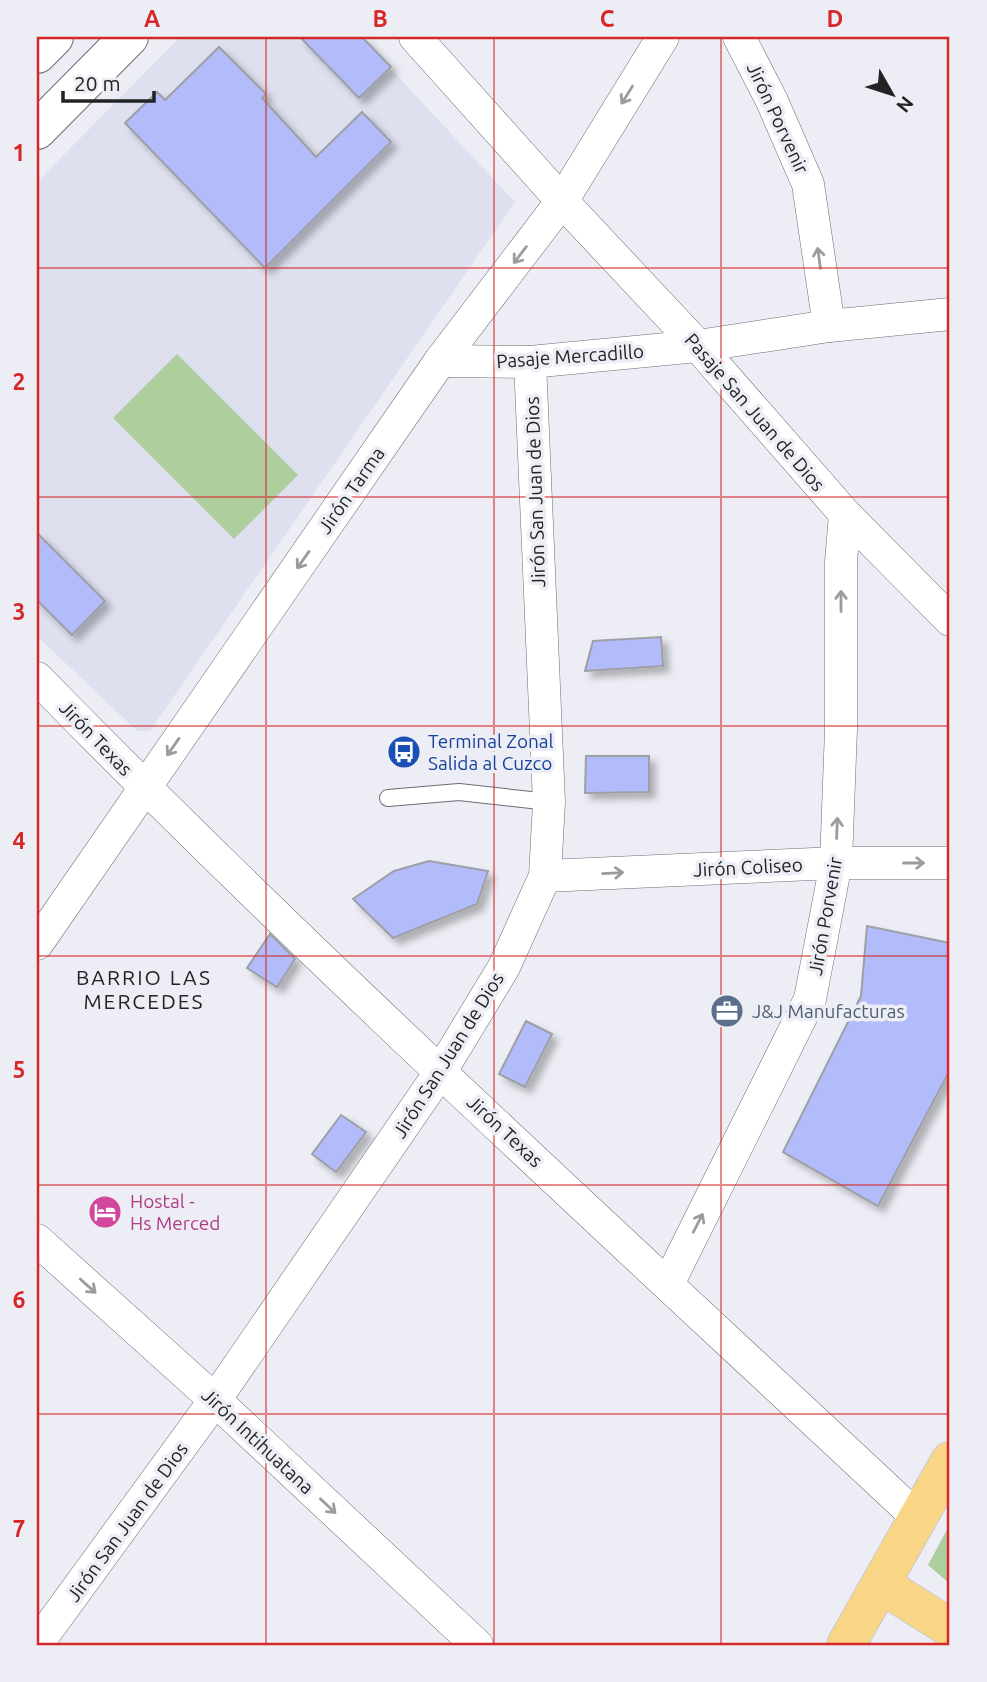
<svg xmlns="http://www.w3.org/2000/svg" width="987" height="1682" viewBox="0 0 987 1682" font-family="Ubuntu,sans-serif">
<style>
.built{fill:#dee0ef}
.green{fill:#aece9e}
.building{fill:#b3bcfb;stroke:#9d9fa5;stroke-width:2;filter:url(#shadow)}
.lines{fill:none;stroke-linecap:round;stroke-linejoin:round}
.service-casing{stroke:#6c6d73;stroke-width:18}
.minor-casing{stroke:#6c6d73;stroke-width:33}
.tertiary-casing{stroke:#6c6d73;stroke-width:40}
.trunk-casing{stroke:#cacacb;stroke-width:40}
.service{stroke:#fff;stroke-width:16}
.minor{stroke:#fff;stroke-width:32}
.tertiary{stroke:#fff;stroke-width:38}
.trunk{stroke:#f8d686;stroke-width:38}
.oneway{stroke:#9c9c9d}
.grid{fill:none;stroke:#d62828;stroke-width:2;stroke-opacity:0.55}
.labels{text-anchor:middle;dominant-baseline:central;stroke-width:7;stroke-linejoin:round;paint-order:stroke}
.street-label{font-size:19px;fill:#222325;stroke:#edeef5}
.transit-label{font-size:19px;fill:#164399;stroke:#edeef5;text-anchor:start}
.service-label{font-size:19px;fill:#4e5e75;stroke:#edeef5;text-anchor:start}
.hotel-label{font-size:19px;fill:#b23c85;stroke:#edeef5;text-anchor:start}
.neighbourhood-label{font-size:21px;letter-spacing:2px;fill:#222325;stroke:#edeef5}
.neatline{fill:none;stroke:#d62828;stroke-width:2.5}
.grid-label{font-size:23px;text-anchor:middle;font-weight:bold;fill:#d62828}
</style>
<defs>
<filter id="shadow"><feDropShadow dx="6" dy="6" stdDeviation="3.5" flood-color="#0004"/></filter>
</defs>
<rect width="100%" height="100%" fill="#edeef5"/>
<polygon class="built" points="180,37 361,37 515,202 150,731 137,731 37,636 37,182"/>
<g class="green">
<polygon points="177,354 298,475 234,539 113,418"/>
<polygon points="950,1524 950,1584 928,1565"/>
</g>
<g class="building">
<polygon points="300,37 362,37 391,67 359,98"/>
<polygon points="219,47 266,94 262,98 316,157 362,112 391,142 265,268 125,123 157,92 165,100"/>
<polygon points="37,533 105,601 72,635 37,600"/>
<polygon points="661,637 663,666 585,671 593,641"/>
<polygon points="586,756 649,756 649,792 585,793"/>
<polygon points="429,861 488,871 477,904 393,938 353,899 394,871"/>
<polygon points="867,926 950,943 950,1070 878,1206 783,1152 861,996"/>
<polygon points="270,934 295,959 277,987 247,968"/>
<polygon points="526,1021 552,1034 525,1087 499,1074"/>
<polygon points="341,1115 366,1132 336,1172 312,1154"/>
</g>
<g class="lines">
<defs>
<polyline id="service" points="388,798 459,792 549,802"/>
<g id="minor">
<polyline points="415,37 562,201 698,346 845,514 950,620"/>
<polyline points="739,37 772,101 808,184 829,326"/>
<polyline points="440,361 530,362 698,346 829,326 950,314"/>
<path d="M 37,678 C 321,968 622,1241 919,1519"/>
<polyline points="545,876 836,863 950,863"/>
<polyline points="37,944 440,361 562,201 663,37"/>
<polyline points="37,1240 215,1400 477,1645"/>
<polyline points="668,1284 810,999 836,863 841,729 841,562 845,514"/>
<polyline points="37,1644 215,1400 441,1071 504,967 545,876 549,802 530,362"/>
</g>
<g id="tertiary">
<polyline points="37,54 54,37"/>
<polyline points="37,130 129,37"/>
</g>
<g id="trunk">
<polyline points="881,1584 950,1628"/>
<polyline points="846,1645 950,1461"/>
</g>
</defs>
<use href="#service" class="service-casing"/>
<use href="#minor" class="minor-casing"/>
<use href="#tertiary" class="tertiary-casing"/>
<use href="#trunk" class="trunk-casing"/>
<use href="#service" class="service"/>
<use href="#minor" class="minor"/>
<use href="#tertiary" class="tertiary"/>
<use href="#trunk" class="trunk"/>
</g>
<defs><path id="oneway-shaft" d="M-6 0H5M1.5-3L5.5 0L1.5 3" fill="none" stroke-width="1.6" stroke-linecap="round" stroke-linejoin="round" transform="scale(1.75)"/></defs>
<g class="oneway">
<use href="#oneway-shaft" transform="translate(627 95) rotate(122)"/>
<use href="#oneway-shaft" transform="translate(520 255) rotate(127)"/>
<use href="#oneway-shaft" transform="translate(819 258) rotate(-98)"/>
<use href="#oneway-shaft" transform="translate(303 560) rotate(125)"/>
<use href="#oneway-shaft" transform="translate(841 601) rotate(-90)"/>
<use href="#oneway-shaft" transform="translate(173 747) rotate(125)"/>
<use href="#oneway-shaft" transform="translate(837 828) rotate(-88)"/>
<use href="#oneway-shaft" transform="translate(914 863)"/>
<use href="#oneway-shaft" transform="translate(613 873) rotate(-3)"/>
<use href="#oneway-shaft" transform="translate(698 1223) rotate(-63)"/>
<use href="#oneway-shaft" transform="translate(88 1286) rotate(42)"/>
<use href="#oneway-shaft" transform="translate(328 1506) rotate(43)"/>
</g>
<path class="grid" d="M 266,37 L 266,1645M 494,37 L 494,1645M 721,37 L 721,1645M 37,268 L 950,268M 37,497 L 950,497M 37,726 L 950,726M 37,956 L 950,956M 37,1185 L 950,1185M 37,1414 L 950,1414"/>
<defs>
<symbol id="bus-disc" viewBox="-11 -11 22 22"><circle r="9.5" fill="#1a4fb4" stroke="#edeef5"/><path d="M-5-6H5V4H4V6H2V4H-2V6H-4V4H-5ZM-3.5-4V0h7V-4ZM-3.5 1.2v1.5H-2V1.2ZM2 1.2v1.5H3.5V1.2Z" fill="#fff"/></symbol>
<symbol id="office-disc" viewBox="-11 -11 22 22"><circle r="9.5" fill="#5c6f8a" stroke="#edeef5"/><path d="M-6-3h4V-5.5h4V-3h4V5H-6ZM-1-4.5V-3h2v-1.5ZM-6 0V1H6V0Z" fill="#fff"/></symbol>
<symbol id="hotel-disc" viewBox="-11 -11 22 22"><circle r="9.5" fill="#d1479c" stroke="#edeef5"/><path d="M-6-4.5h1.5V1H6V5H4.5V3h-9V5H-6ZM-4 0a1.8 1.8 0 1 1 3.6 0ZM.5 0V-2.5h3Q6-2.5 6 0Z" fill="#fff"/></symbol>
</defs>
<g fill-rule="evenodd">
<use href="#bus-disc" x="385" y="733" width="38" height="38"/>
<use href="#office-disc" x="708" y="992" width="38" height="38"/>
<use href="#hotel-disc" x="86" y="1193" width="38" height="38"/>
</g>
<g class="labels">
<g class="street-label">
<text transform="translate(778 118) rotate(65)">Jirón Porvenir</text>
<text transform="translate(570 356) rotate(-4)">Pasaje Mercadillo</text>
<text transform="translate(755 412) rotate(49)">Pasaje San Juan de Dios</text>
<text transform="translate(351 490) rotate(-55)">Jirón Tarma</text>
<text transform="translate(535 492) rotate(-92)">Jirón San Juan de Dios</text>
<text transform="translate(96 738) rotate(46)">Jirón Texas</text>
<text transform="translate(748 867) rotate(-3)">Jirón Coliseo</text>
<text transform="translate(825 916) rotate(-80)">Jirón Porvenir</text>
<text transform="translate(448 1055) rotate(-58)">Jirón San Juan de Dios</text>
<text transform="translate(505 1131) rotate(43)">Jirón Texas</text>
<text transform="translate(258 1441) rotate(43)">Jirón Intihuatana</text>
<text transform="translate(127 1522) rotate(-54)">Jirón San Juan de Dios</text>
</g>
<g class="transit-label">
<text x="428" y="741">Terminal Zonal<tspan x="428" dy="22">Salida al Cuzco</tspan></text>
</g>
<g class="service-label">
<text x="752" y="1011">J&amp;J Manufacturas</text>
</g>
<g class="hotel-label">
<text x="130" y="1201">Hostal -<tspan x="130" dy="22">Hs Merced</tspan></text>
</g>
<g class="neighbourhood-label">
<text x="144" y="977">BARRIO LAS<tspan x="144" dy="24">MERCEDES</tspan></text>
</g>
</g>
<rect width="987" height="1682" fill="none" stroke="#edeef5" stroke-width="77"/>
<g transform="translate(892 94) rotate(129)" stroke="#edeef5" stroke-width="5" paint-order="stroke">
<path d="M0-5L12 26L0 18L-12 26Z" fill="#222325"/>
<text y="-10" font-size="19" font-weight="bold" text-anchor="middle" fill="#222325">N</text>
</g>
<path d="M63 91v10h91v-10" fill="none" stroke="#222325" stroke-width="3.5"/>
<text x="74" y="91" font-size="21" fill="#222325" stroke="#edeef5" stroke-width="5" paint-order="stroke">20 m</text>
<rect x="38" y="38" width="910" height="1606" class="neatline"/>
<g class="grid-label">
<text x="152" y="27">A</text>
<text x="380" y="27">B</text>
<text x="607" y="27">C</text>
<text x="835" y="27">D</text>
<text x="19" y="161">1</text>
<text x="19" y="390">2</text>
<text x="19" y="620">3</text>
<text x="19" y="849">4</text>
<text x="19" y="1078">5</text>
<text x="19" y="1308">6</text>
<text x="19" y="1537">7</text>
</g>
</svg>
